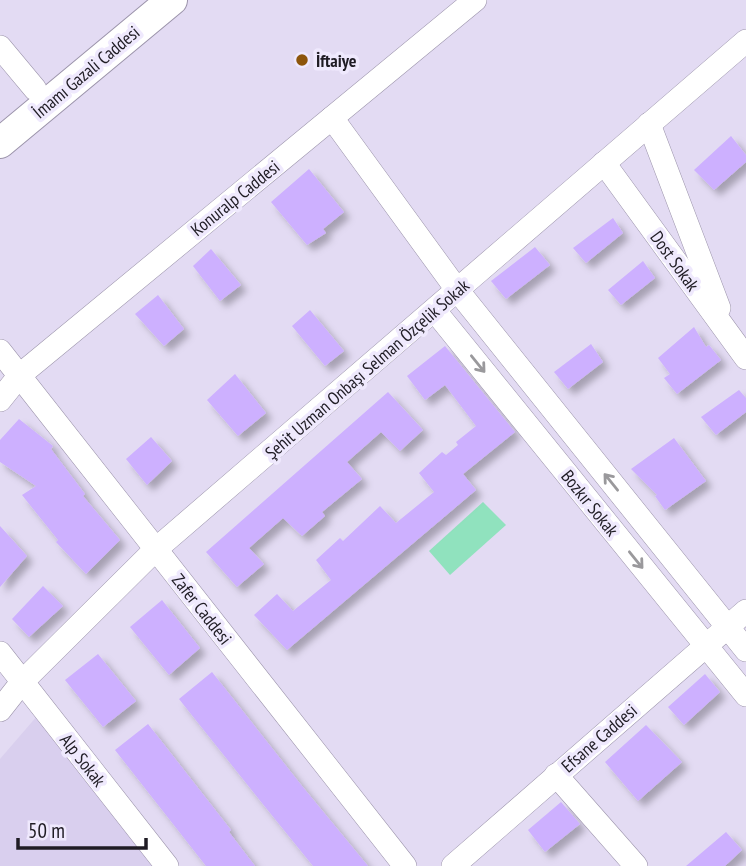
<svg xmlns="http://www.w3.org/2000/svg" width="746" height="866" viewBox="0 0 746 866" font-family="'PT Sans Narrow',sans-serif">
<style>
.built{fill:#d9cfee}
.green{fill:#90e2be}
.building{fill:#cdb0ff;filter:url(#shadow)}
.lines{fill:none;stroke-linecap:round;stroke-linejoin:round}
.minor-casing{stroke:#9c94ab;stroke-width:24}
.major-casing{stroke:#9c94ab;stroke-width:32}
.minor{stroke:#fff;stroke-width:23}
.major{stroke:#fff;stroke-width:30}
.oneway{stroke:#9a999c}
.poi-dot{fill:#8d550b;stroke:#efe9fd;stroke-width:2.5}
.labels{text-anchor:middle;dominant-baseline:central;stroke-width:7;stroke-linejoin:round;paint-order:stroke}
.poi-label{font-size:18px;font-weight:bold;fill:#1f1c24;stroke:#efe9fd;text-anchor:start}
.street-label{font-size:18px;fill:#1f1c24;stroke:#efe9fd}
</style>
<defs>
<filter id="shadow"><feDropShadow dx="6" dy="6" stdDeviation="3.5" flood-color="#0004"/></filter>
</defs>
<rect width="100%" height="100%" fill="#e3dbf3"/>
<polygon class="built" points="38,715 157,866 0,866 0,759"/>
<polygon class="green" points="483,502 506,525 450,575 429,551"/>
<g class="building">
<polygon points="731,136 746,155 746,162 714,190 694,170"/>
<polygon points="309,169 344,212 323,229 326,233 307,245 271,202"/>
<polygon points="613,218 623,233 586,263 573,248"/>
<polygon points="535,247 550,265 506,299 491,281"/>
<polygon points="211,249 241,285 220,301 193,266"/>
<polygon points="643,261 655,278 621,305 608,290"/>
<polygon points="158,295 184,329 164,346 135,314"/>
<polygon points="310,310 344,351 325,366 292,326"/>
<polygon points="694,327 706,347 709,345 721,360 677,394 664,378 670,374 658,358"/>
<polygon points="591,344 603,362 568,389 554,372"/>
<polygon points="445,346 515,432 463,474 476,490 287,650 254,615 277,594 293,611 331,580 316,560 340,538 343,541 380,506 396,523 434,492 419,473 442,452 446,455 458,445 456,442 476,426 445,385 425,400 407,376"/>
<polygon points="235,374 266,413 238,436 207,400"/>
<polygon points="739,390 746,398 746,412 716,435 701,417"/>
<polygon points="388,392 423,430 400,451 381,432 347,462 362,479 322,512 325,516 302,536 283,518 249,548 264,564 237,587 206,552"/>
<polygon points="19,419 53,446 51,449 85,494 83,496 120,540 86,574 56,542 58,540 22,495 36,486 0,462 0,440"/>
<polygon points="151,437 172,461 147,485 126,459"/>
<polygon points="674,438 706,481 665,510 655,496 657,495 631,469"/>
<polygon points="0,526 27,556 0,587"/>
<polygon points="43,586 63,606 29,637 12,619"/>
<polygon points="162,600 200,648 169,675 130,627"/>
<polygon points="98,654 136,701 103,727 65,680"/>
<polygon points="212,672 302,786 368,866 313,866 262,803 179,699"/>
<polygon points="705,674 720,692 684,725 668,707"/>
<polygon points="148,724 231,830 229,832 255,866 206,866 115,750"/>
<polygon points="646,725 682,762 638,801 605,762"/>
<polygon points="561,802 580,824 545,852 528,830"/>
<polygon points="726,832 742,850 725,866 686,866"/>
</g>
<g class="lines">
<defs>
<g id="minor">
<polyline points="0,47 35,89"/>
<polyline points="332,118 458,291 746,650"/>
<polyline points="649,124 719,308"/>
<polyline points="604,163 746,358"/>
<polyline points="435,311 746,695"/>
<polyline points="0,351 405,866"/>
<polyline points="0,400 20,375 475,0"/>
<polyline points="0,653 167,866"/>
<polyline points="0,710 22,682 155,550 746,41"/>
<polyline points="556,775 636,866"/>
<polyline points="453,866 746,611"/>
</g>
<polyline id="major" points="0,143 172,0"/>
</defs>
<use href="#minor" class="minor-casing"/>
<use href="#major" class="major-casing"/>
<use href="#minor" class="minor"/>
<use href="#major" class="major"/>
</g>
<defs><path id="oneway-shaft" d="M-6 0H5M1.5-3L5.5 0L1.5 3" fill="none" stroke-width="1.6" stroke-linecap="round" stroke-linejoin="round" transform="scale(1.75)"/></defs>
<g class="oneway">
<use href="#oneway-shaft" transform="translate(478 364) rotate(51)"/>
<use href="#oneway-shaft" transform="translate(611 482) rotate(-129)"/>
<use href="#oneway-shaft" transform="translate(636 560) rotate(51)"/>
</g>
<circle class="poi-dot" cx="302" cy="60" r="7"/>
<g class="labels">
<g class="poi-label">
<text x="316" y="60">İftaiye</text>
</g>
<g class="street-label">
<text transform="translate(86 72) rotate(-40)">İmamı Gazali Caddesi</text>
<text transform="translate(235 198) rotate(-39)">Konuralp Caddesi</text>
<text transform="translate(675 261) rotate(54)">Dost Sokak</text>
<text transform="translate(367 369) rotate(-41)">Şehit Uzman Onbaşı Selman Özçelik Sokak</text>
<text transform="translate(590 503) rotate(51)">Bozkır Sokak</text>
<text transform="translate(202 609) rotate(52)">Zafer Caddesi</text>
<text transform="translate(599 738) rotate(-41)">Efsane Caddesi</text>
<text transform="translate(83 760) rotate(52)">Alp Sokak</text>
</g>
</g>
<path d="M18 838v10h128v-10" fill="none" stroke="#1f1c24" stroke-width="3.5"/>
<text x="28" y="838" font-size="21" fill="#1f1c24" stroke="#efe9fd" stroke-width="5" paint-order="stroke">50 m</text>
</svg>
